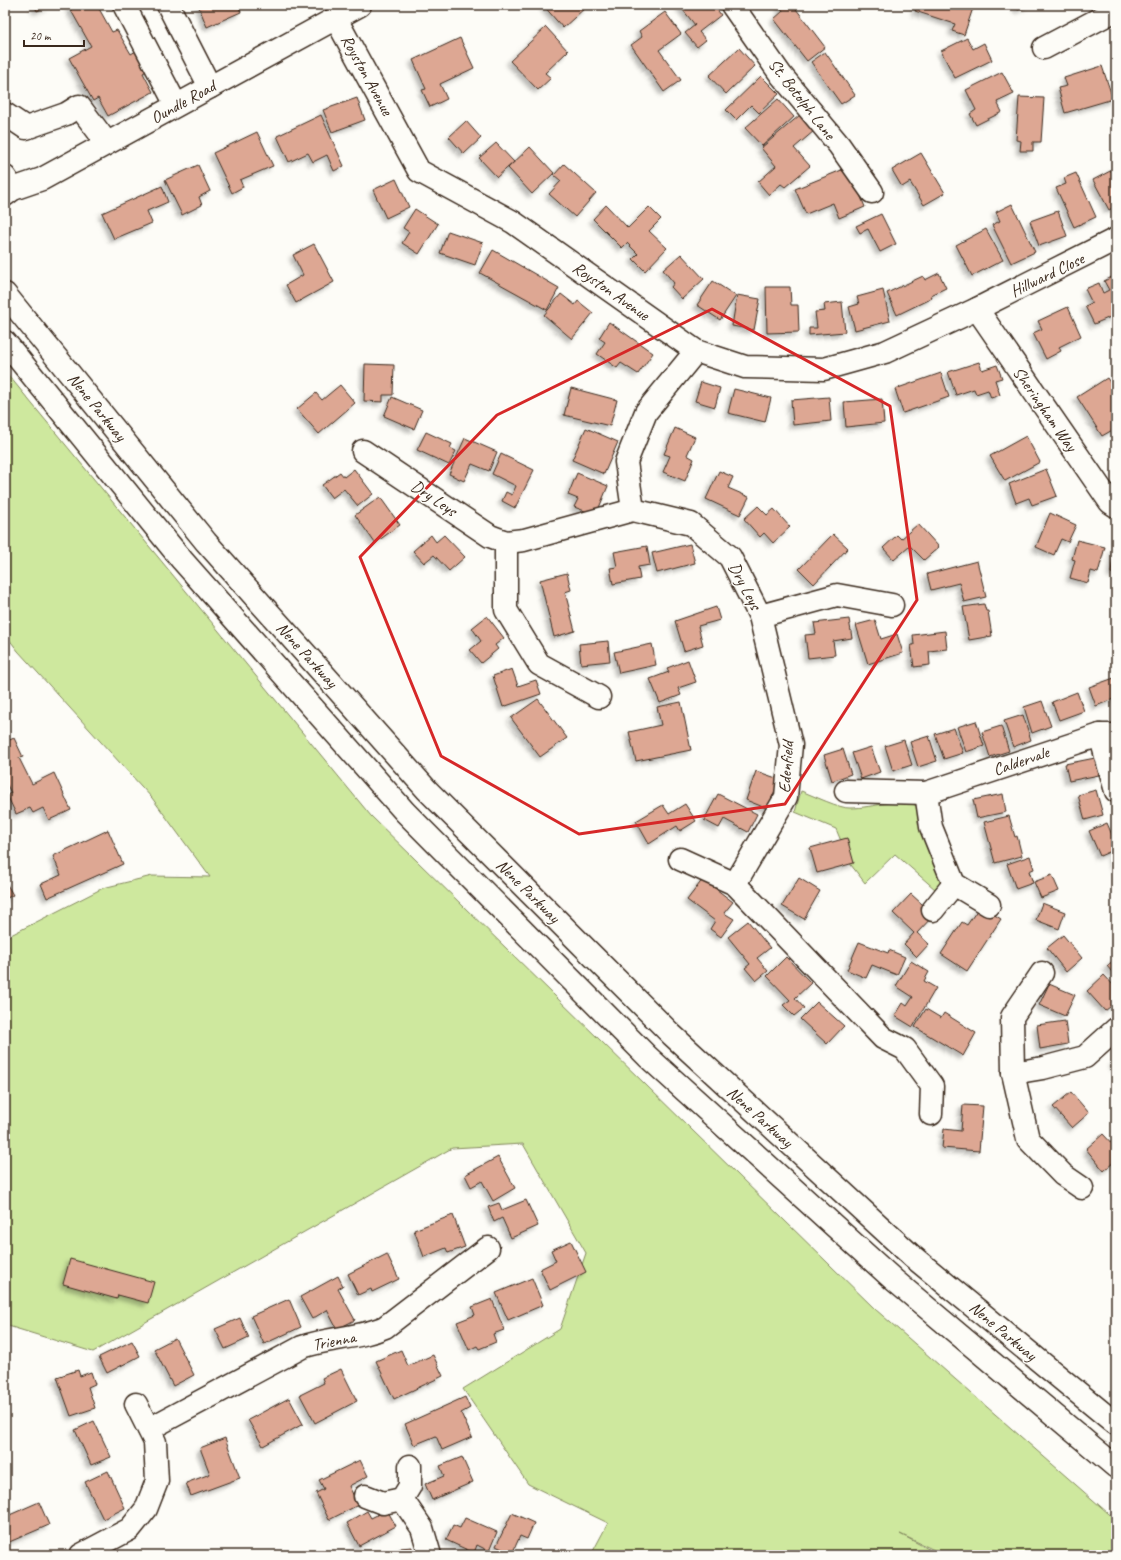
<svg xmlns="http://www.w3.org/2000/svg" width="1121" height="1560" viewBox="0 0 1121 1560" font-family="Caveat,sans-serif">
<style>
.green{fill:#cee89e;stroke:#84895e}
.building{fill:#dda793;stroke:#3b2a1e;filter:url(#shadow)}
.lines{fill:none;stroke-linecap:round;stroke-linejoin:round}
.minor-casing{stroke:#3b2a1e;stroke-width:25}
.major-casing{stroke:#3b2a1e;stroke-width:25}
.highway-casing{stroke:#3b2a1e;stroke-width:25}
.minor{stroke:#fdfcf7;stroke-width:22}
.major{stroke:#fdfcf7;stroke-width:22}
.highway{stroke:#fdfcf7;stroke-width:22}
.marked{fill:none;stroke:#d62828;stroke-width:3;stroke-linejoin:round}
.labels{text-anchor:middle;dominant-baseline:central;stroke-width:3;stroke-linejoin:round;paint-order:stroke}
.street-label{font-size:17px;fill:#3b2a1e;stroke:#fdfcf7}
</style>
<defs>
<filter id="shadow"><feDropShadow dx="-3.5" dy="3.5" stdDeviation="2" flood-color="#0004"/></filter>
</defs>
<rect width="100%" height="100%" fill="#fdfcf7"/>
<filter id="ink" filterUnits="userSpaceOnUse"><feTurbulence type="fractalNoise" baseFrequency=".025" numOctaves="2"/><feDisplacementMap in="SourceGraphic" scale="8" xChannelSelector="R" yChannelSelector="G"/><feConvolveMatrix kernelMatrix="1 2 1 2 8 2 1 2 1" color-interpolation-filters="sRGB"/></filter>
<g filter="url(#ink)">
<g class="green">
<polygon points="5,371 371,816 875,1309 1116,1520 1116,1555 945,1555 900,1534 940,1555 591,1555 608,1523 528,1484 463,1389 560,1329 586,1253 523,1144 452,1148 93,1352 5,1325 5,938 103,888 152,876 210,877 152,798 18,651 5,634"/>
<path d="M 801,791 C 812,795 841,809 850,808 C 875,808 896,797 921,807 L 944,878 L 936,890 L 895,854 L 865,883 L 851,865 L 836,829 L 795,812 Z"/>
</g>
<g class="building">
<polygon points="34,5 50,5 37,11"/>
<polygon points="72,5 97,5 112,32 117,30 131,54 141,48 152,68 143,73 153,92 108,116 98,98 93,101 69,58 91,46 69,7"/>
<polygon points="198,5 238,5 241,12 207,27"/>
<polygon points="543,5 584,5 586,7 563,28"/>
<polygon points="679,5 714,5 721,15 699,32 706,40 697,47 685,33 695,25"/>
<polygon points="779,5 793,5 825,47 807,61 774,19 783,11"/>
<polygon points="917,5 974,5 964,35 952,31 955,24 915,11"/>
<polygon points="1016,5 1029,5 1018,10"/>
<polygon points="665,12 681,34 659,50 681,80 664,92 631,45 642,37 639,31"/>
<polygon points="546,27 568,51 545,73 551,78 538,90 510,61"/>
<polygon points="460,38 474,68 440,84 447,99 430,107 422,90 426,89 413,60"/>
<polygon points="967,38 973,49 984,43 992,60 955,78 941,51"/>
<polygon points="739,48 755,66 726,94 709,76"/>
<polygon points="825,52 855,95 841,104 811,62"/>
<polygon points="1102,66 1113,99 1065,113 1058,88 1067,86 1064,78"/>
<polygon points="1002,72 1014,94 997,102 1002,112 976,125 970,114 976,110 966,90"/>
<polygon points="761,76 779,94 759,113 751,105 736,120 726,110"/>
<polygon points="1019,97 1044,98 1041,142 1033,142 1033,151 1020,151 1021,141 1016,140"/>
<polygon points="357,98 365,120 332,132 323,110"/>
<polygon points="778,99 794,117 762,146 745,128"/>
<polygon points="321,115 344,166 334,171 327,155 313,162 308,153 289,162 277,136"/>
<polygon points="800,115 814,131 794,148 810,166 785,187 781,184 769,195 758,182 776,166 761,148"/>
<polygon points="466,121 481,138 464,154 449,137"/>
<polygon points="257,132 273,166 240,180 243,187 232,193 213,153"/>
<polygon points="496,143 514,162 497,177 479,158"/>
<polygon points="530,147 554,173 532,194 508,168"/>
<polygon points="921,153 945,193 924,205 910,182 902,187 892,170"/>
<polygon points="564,164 596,193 575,217 549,194 561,181 554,175"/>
<polygon points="198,165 210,191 199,197 202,205 182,215 165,180"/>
<polygon points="849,167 865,207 839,218 833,203 806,214 795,189"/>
<polygon points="1116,168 1116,206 1109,210 1093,180"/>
<polygon points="1076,173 1096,217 1074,227 1056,188 1066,184 1064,178"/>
<polygon points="396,179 409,207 386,218 373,190"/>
<polygon points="162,186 168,202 147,211 152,223 114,239 102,213"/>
<polygon points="1012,204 1035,252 1011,263 992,225 1000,221 996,212"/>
<polygon points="606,205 628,228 649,207 661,219 649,231 667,248 645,271 633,259 638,254 627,243 622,248 593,219"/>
<polygon points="415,209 438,224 419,254 402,243 409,232 403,228"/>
<polygon points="1058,211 1067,236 1039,246 1030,221"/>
<polygon points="881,214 896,244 880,252 868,229 860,233 856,226"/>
<polygon points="986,229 1003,260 972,276 956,245"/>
<polygon points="448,231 483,243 475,265 440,253"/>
<polygon points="314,244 334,282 296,303 286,285 303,275 293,255"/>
<polygon points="493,250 559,288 547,310 480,273"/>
<polygon points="681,254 704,279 682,299 671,287 674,283 663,270"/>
<polygon points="939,273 946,288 931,295 932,298 897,315 887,293 923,276 925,280"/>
<polygon points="1116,275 1116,303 1111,306 1115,315 1094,324 1085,306 1092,303 1085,289 1099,283 1103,293 1109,290 1104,281"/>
<polygon points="713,281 736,296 720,320 697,305"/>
<polygon points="766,287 790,287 791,305 798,305 799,332 767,333"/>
<polygon points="883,290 890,321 855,330 849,307 859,304 857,297"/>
<polygon points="561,294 575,305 578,301 593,313 572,339 544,315"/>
<polygon points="737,295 760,299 754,330 732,326"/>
<polygon points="842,302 845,332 809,335 809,328 817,328 815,312 825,311 824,304"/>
<polygon points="1068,307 1081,336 1059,347 1061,351 1046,359 1033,333 1042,329 1038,321"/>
<polygon points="609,322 653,353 638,374 621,363 617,368 597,354 605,342 599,338"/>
<polygon points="979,362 982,370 997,365 1002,378 995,380 1000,395 991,398 988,390 976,394 974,389 956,395 948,372"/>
<polygon points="365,364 394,365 393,395 383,395 383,402 364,401"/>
<polygon points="941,373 949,397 903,413 895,389"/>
<polygon points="1107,378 1116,391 1116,400 1112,403 1116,409 1116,428 1102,436 1077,397"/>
<polygon points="701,382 720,388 715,407 695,401"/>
<polygon points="340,385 355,403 319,434 297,409 316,393 322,400"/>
<polygon points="571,388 617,400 610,426 564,415"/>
<polygon points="734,389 771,398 765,422 728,413"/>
<polygon points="392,397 422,410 414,429 384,416"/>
<polygon points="829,397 831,421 793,425 791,400"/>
<polygon points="882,399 884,423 846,427 844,402"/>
<polygon points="586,428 618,442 604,474 572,460"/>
<polygon points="675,428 695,437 687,455 694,459 685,481 663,472 670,456 664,454"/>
<polygon points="426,432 452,444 450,448 456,451 449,465 417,450"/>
<polygon points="1026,436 1040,462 1005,481 990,456"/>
<polygon points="465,438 497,452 489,471 472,464 464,481 449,474"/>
<polygon points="501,454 534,470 515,508 502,501 506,492 512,495 516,486 492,474"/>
<polygon points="354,469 373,494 358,506 344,489 332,498 322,485 340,472 344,477"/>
<polygon points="1046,469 1057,496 1032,505 1029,498 1016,503 1009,484"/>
<polygon points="719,471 733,477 728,488 749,497 740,515 706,499"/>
<polygon points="577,473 608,486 596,515 574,507 578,499 568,495"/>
<polygon points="380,497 400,525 375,543 355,515"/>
<polygon points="758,506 767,515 774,509 790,527 773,543 764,533 760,537 744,519"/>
<polygon points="1050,513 1076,525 1068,542 1061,539 1054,555 1036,547"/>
<polygon points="918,524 939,547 924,560 910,546 894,560 883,548 897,535 901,539"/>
<polygon points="833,534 848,548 814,584 799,569"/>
<polygon points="431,535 436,542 444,535 465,557 449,571 434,555 424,563 413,551"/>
<polygon points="1077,540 1105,547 1098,573 1091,571 1088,583 1070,578 1075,560 1072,559"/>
<polygon points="690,544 695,563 657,573 652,553"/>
<polygon points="647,546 650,565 638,567 640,579 613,584 610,568 617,567 614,552"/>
<polygon points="1114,548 1116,548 1116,574 1111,573"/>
<polygon points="977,561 986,597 964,602 959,583 931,590 927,574"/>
<polygon points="567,573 571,590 565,592 575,631 554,637 540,580"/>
<polygon points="984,604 986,611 988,611 992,636 969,640 963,607"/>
<polygon points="716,607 720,620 698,626 703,645 684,651 675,621"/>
<polygon points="487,616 504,638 495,645 498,649 481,663 470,650 481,641 472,628"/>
<polygon points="849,619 852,638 833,641 835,655 808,658 805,635 816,634 814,623"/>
<polygon points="875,620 881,639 897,634 903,653 868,664 856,625"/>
<polygon points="945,631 947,649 929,651 930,665 914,667 911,645 914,645 913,635"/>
<polygon points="608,641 610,661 581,664 579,644"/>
<polygon points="652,644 656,665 619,673 614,652"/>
<polygon points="688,660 696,682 678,688 681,695 660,703 650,679 669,672 667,668"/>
<polygon points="512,669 518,686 536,680 541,694 503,707 493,676"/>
<polygon points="1114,678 1116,698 1096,706 1089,687"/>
<polygon points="1077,692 1084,711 1059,720 1052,702"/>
<polygon points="538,699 567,738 540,757 511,718"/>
<polygon points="1042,701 1051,726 1032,733 1024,707"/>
<polygon points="681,702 691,750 636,761 629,732 661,725 657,707"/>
<polygon points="1023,715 1031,740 1013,747 1004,721"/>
<polygon points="976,721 984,746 966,752 957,727"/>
<polygon points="1001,726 1009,751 990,757 982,732"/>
<polygon points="954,728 963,753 944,759 935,734"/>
<polygon points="929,736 937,761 918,767 910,742"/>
<polygon points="14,738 23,757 19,758 32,784 54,773 71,810 49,820 43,808 33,813 30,808 16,814 7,795 11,793 5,781 5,742"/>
<polygon points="904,740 912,765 893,771 885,746"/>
<polygon points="871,747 880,772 861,779 852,753"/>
<polygon points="843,749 851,774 832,781 824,755"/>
<polygon points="1095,758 1099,775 1069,781 1065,764"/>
<polygon points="756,771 779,779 768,809 746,800"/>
<polygon points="1096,790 1103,815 1085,820 1078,795"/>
<polygon points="718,794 757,814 748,832 724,819 719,828 704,820"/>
<polygon points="1003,794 1006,812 977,818 973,800"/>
<polygon points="685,804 696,821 680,831 677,826 649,844 636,821 663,805 669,814"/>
<polygon points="1009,816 1015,837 1017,836 1022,856 995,863 984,822"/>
<polygon points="1107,823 1116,844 1116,849 1100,856 1089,831"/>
<polygon points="108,830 123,864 47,898 41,884 61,875 53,856"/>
<polygon points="847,838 854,863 817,873 810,848"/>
<polygon points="1116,854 1116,869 1111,856"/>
<polygon points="1030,856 1034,869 1029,871 1033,883 1016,889 1007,864"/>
<polygon points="1052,875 1059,891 1041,898 1034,882"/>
<polygon points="799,878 820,891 804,919 782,906"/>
<polygon points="703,879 733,902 724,913 734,919 721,937 710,929 715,921 687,900"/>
<polygon points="5,881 13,895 5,899"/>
<polygon points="911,894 934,915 917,933 929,944 917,957 904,944 914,933 893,913"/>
<polygon points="1042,903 1065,912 1059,929 1036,920"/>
<polygon points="980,906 1001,919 967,971 941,954 962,922 967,925"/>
<polygon points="748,921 770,948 757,958 768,971 756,981 745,968 750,964 728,937"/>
<polygon points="1063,935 1082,958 1066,972 1047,948"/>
<polygon points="859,942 888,953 889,950 905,957 897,975 872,965 866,978 847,970"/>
<polygon points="786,957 811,983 795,998 804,1008 794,1016 783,1005 790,1000 767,976"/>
<polygon points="1116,958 1116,977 1107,966"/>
<polygon points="911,961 929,972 924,981 936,988 913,1027 895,1016 903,1003 907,1006 913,997 896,986"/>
<polygon points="1104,975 1116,988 1116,1002 1105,1011 1087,991"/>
<polygon points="1049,984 1075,995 1065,1016 1039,1005"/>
<polygon points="817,1002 844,1026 827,1044 800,1019"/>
<polygon points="926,1009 941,1018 944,1013 976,1033 963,1056 915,1027"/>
<polygon points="1065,1021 1068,1044 1040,1049 1037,1025"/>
<polygon points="1116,1060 1116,1068 1112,1064"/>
<polygon points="1071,1092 1089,1113 1072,1128 1053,1107"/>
<polygon points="963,1105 983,1106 979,1151 942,1148 944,1129 961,1131"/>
<polygon points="1103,1134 1116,1148 1116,1160 1104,1171 1086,1149"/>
<polygon points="498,1157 515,1188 493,1201 482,1181 471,1187 465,1175"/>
<polygon points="526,1200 538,1226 511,1238 502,1218 494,1222 488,1207 499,1203 502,1210"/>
<polygon points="453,1215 465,1247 448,1253 446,1248 424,1257 414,1230"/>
<polygon points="571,1241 586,1272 550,1290 540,1269 556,1261 551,1250"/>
<polygon points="387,1254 399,1279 372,1292 371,1289 358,1295 348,1274"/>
<polygon points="70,1259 154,1282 148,1303 118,1295 117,1299 63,1284"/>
<polygon points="338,1276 343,1286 338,1289 355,1320 337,1329 327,1310 312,1319 300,1297"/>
<polygon points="532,1278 543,1305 508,1320 496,1293"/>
<polygon points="289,1299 301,1327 264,1344 251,1316"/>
<polygon points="492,1299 504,1330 493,1334 496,1342 479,1349 477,1346 469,1350 457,1322 475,1315 472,1307"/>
<polygon points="240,1318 249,1338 225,1349 215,1329"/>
<polygon points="175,1338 194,1375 173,1386 154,1349"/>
<polygon points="132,1341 140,1356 107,1373 99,1357"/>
<polygon points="401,1350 408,1366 433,1355 443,1376 394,1399 376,1361"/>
<polygon points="341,1369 357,1401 315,1423 300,1395 324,1383 322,1378"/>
<polygon points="78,1370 80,1376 91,1372 95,1384 88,1387 95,1408 71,1416 57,1377"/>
<polygon points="465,1397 470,1408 461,1413 472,1437 442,1450 436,1436 414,1445 405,1424"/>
<polygon points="289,1398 303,1424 263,1446 248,1420"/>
<polygon points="94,1421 111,1457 91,1465 75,1430"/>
<polygon points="225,1438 240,1478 191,1496 186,1483 210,1474 200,1448"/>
<polygon points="462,1457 473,1482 432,1500 425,1484 444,1476 440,1466"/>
<polygon points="360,1460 368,1476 349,1486 358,1505 329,1520 316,1493 324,1489 319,1480"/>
<polygon points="108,1471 125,1508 103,1519 85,1482"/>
<polygon points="39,1502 49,1525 7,1543 5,1517"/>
<polygon points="387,1510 396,1526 359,1546 347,1523 367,1511 371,1518"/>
<polygon points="512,1513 534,1523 527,1539 520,1536 512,1554 496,1546"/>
<polygon points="465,1518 497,1532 489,1551 477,1545 474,1553 446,1540 453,1525 460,1528"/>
<polygon points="412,1547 412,1555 400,1555 400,1548"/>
</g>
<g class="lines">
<defs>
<g id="minor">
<polyline points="124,5 176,105"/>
<polyline points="168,5 210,87"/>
<polyline points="732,5 781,75 839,145 872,192"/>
<polyline points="336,19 419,171 513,222 696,351 745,367 824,369 885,352 977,309 1116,239"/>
<polyline points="1044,48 1116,10"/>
<polyline points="5,114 26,128 66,114 79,106 107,143"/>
<polyline points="977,309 1110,502 1116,506"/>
<polyline points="363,451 490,536 506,542 524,540 633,510 691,524 730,557 760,616 791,745 786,797 735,884"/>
<polyline points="633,510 626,462 646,412 696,351"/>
<polyline points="506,542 506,610 539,664 599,697"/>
<polyline points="760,616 837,595 892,605"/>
<polyline points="1100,735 1116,791"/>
<polyline points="846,791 926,793"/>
<polyline points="680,859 735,884 883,1038 905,1049 932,1086 931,1114"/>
<polyline points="989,905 954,884 931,827 926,793 1100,735 1116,735"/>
<polyline points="933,910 954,884"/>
<polyline points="1042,973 1012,1017 1013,1073 1043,1068 1085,1057 1116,1029"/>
<polyline points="1013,1073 1028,1139 1063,1175 1082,1188"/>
<path d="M 149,1429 L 302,1347 C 330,1337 358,1339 385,1327 L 488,1248"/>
<polyline points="365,1496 383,1503 402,1499 410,1486 410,1466"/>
<polyline points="402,1499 422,1528 430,1555"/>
<polyline points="81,1555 130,1529 146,1509 157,1481 155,1442 136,1404"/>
</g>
<polyline id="major" points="5,195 13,189 42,179 360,5"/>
<g id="highway">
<polyline points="5,177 13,189"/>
<polyline points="5,294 206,542 427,790 672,1035 912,1256 1116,1424"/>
<polyline points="5,342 182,560 405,812 648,1057 894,1280 1116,1467"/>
</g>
</defs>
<use href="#minor" class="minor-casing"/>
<use href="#major" class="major-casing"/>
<use href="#highway" class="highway-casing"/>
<use href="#minor" class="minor"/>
<use href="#major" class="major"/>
<use href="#highway" class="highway"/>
</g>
</g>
<path class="marked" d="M 712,309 L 890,406 L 917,600 L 785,804 L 579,834 L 441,756 L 360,557 L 497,415 Z"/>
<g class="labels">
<g class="street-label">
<text transform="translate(367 75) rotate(61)">Royston Avenue</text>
<text transform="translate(802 99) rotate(52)">St. Botolph Lane</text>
<text transform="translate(183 102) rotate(-29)">Oundle Road</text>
<text transform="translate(1047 275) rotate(-26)">Hillward Close</text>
<text transform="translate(611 291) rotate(35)">Royston Avenue</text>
<text transform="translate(97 407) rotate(51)">Nene Parkway</text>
<text transform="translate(1045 409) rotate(55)">Sheringham Way</text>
<text transform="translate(434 498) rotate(34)">Dry Leys</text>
<text transform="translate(745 586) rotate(62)">Dry Leys</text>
<text transform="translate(307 655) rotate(48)">Nene Parkway</text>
<text transform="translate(1021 761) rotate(-19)">Caldervale</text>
<text transform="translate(786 767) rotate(-86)">Edenfield</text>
<text transform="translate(528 891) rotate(45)">Nene Parkway</text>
<text transform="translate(760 1117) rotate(42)">Nene Parkway</text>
<text transform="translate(1003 1331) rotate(40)">Nene Parkway</text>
<text transform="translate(334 1341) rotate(-11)">Trienna</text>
</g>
</g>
<rect width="1121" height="1560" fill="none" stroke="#fdfcf7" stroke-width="20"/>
<rect x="10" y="10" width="1101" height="1540" fill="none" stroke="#3b2a1e" stroke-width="1.5" filter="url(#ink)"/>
<path d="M24 40v6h60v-6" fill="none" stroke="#3b2a1e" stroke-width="2"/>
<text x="30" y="40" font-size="12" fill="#3b2a1e" stroke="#fdfcf7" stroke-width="3" paint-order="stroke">20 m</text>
</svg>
